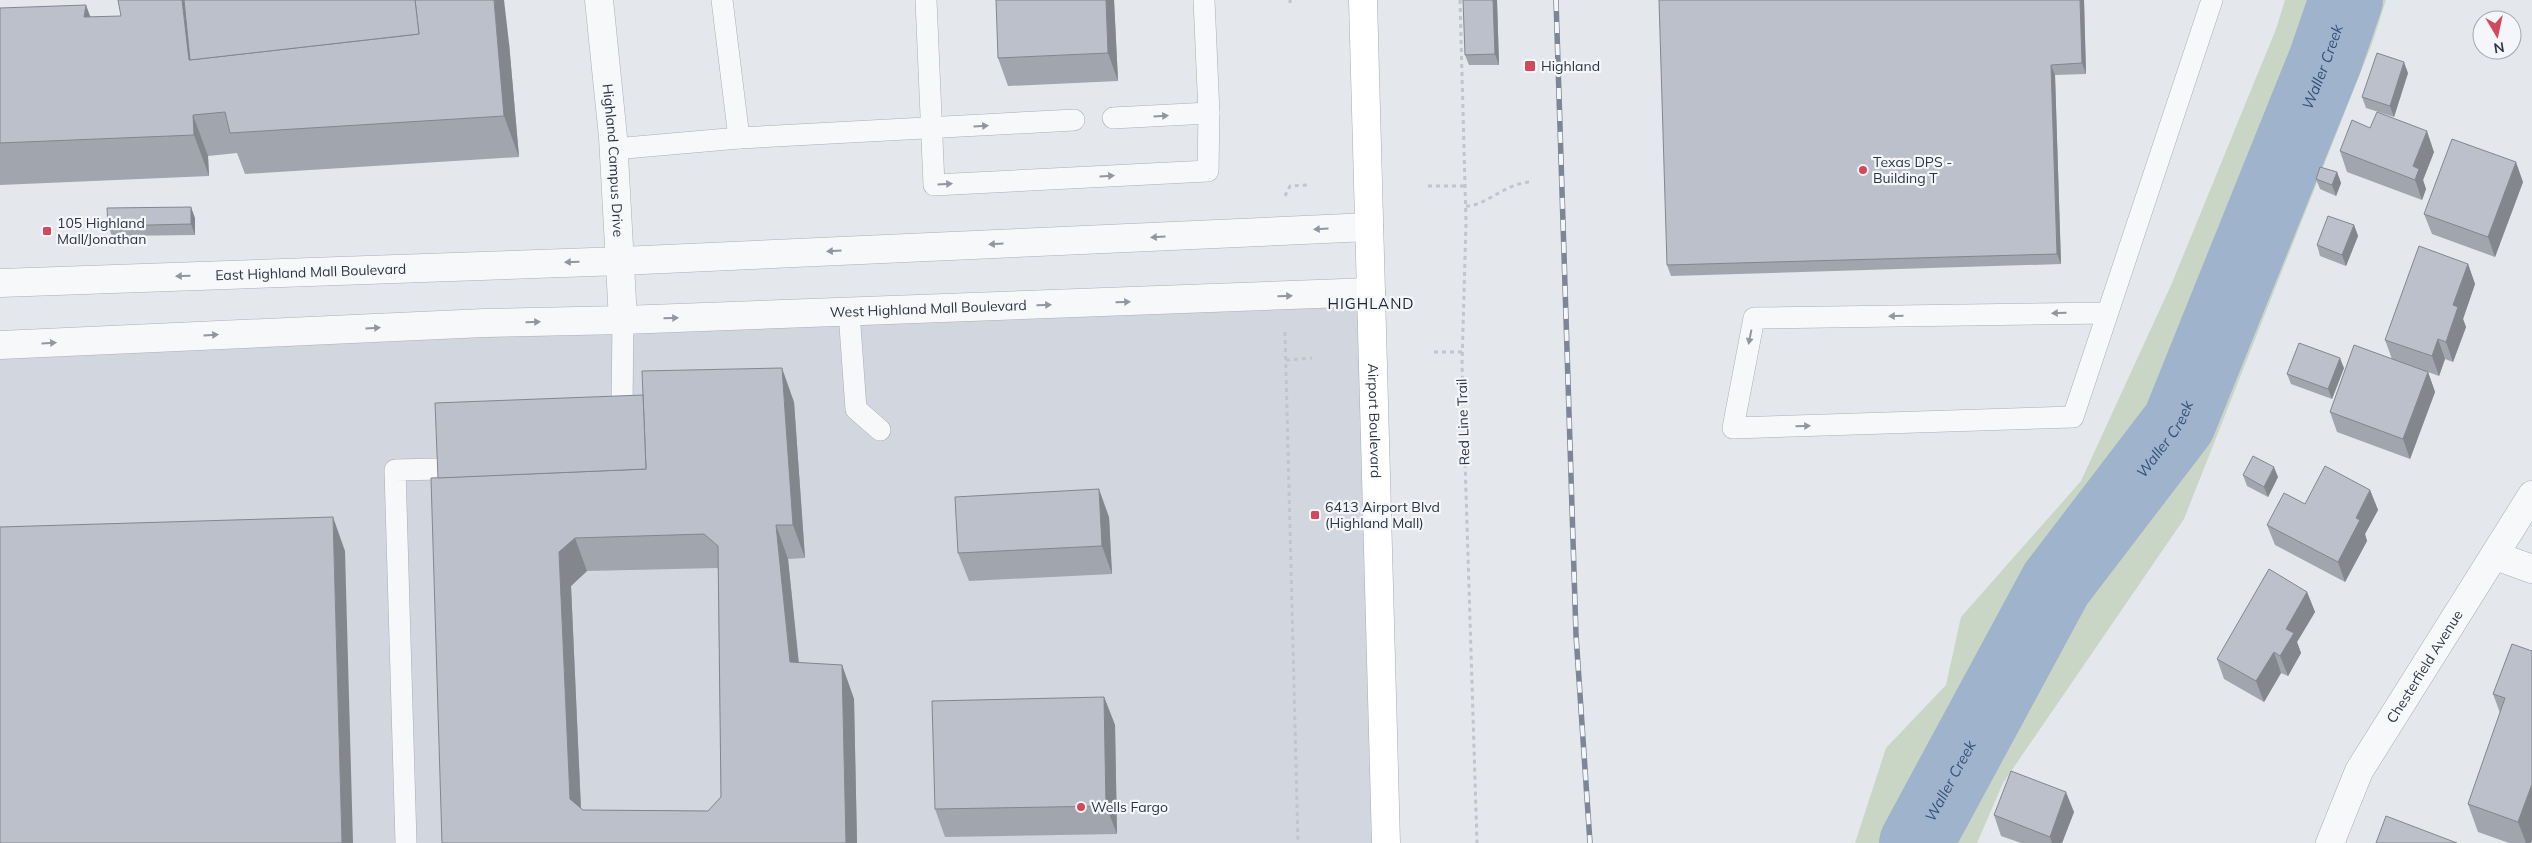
<svg xmlns="http://www.w3.org/2000/svg" width="2532" height="843" viewBox="0 0 2532 843" font-family="Mulish,sans-serif">
<style>
.built{fill:#d2d6de}
.green{fill:#c9d6c5}
.lines{fill:none;stroke-linecap:round;stroke-linejoin:round}
.river{stroke:#9fb4cc;stroke-width:74}
.service-casing{stroke:#a9aeb7;stroke-width:22}
.minor-casing{stroke:#a9aeb7;stroke-width:29}
.primary-casing{stroke:#a3abb8;stroke-width:29}
.path{stroke:#c2c5cb;stroke-width:3;stroke-dasharray:4 4;stroke-linecap:butt}
.service{stroke:#f7f8fa;stroke-width:21}
.minor{stroke:#f7f8fa;stroke-width:28}
.primary{stroke:#fff;stroke-width:28}
.rail-casing{stroke:#7d8696;stroke-width:5.5}
.rail{stroke:#f4f6f9;stroke-width:4;stroke-dasharray:11;stroke-linecap:butt}
.wall{fill:#a1a5ae;fill-rule:evenodd}
.shaded-wall{fill:#83868d}
.building{fill:#bbc0ca;stroke:#83868d;fill-rule:evenodd}
.oneway{fill:#9196a0}
.poi-dot{fill:#d1495b;stroke:#f4f6f9;stroke-width:2}
.labels{text-anchor:middle;dominant-baseline:central;stroke-width:4.5;stroke-linejoin:round;paint-order:stroke}
.poi-label{font-size:14px;fill:#2b3445;stroke:#f4f6f9;text-anchor:start}
.street-label{font-size:14px;fill:#2b3445;stroke:#f4f6f9}
.water-label{font-size:15px;font-style:italic;fill:#34527a;stroke:#f4f6f9}
.neighbourhood-label{font-size:15px;letter-spacing:1px;fill:#1d2536;stroke:#f4f6f9}
</style>
<rect width="100%" height="100%" fill="#e4e7ec"/>
<polygon class="built" points="1371,292 1386,843 0,843 0,345"/>
<polygon class="green" points="2285,0 2386,0 2373,41 2184,519 2003,783 1977,843 1855,843 1886,748 1946,685 1961,617 2081,481 2172,283 2276,29"/>
<g class="lines">
<path class="river" id="s1" d="M 1916,843 L 2056,584 L 2179,423 L 2325,61 L 2346,0"/>
<defs>
<g id="service">
<polyline points="722,0 739,138 1074,120"/>
<polyline points="926,0 934,185 1208,171 1209,113 1204,0"/>
<polyline points="1113,118 1209,113"/>
<polyline points="614,149 739,138"/>
<polyline points="849,312 856,409 880,430"/>
<polyline points="2107,313 1754,318 1733,428 2073,417 2212,0"/>
<polyline points="622,406 623,320"/>
<polyline points="406,843 395,470 441,469"/>
</g>
<g id="minor">
<path id="s2" d="M 599,0 L 613,137 L 623,320"/>
<path id="s3" d="M 0,283 L 621,261 L 1369,227"/>
<path id="s4" d="M 0,345 L 484,323 L 623,320 L 1371,292"/>
<polyline points="2496,556 2532,569"/>
<path id="s5" d="M 2330,843 L 2359,771 L 2532,495"/>
</g>
<g id="primary">
<path id="s6" d="M 1363,0 L 1386,843"/>
</g>
</defs>
<use href="#service" class="service-casing"/>
<use href="#minor" class="minor-casing"/>
<use href="#primary" class="primary-casing"/>
<g class="path">
<polyline points="1290,0 1290,3"/>
<polyline points="1460,0 1466,222 1462,365 1477,843"/>
<polyline points="1428,186 1465,186"/>
<polyline points="1285,196 1290,186 1308,185"/>
<path d="M 1466,206 C 1483,207 1505,184 1529,182"/>
<polyline points="1285,332 1298,843"/>
<polyline points="1434,352 1463,352"/>
<polyline points="1286,360 1312,358"/>
</g>
<use href="#service" class="service"/>
<use href="#minor" class="minor"/>
<use href="#primary" class="primary"/>
<defs>
<polyline id="rail" points="1556,0 1576,635 1590,843"/>
</defs>
<use href="#rail" class="rail-casing"/>
<use href="#rail" class="rail"/>
</g>
<g class="wall">
<polygon points="1114,0 1118,81 1008,86 998,58"/>
<polygon points="1497,0 1499,65 1469,65 1465,55"/>
<polygon points="2084,0 2086,74 2055,75 2061,264 1671,276 1667,265"/>
<polygon points="0,8 90,17 509,43 519,157 245,174 237,153 208,156 209,176 0,185"/>
<polygon points="2408,73 2394,117 2366,108 2362,97"/>
<polygon points="2370,128 2434,152 2423,180 2426,189 2422,200 2347,172 2340,151"/>
<polygon points="2337,172 2341,183 2336,196 2320,189 2316,179"/>
<polygon points="2523,182 2495,257 2432,234 2424,214"/>
<polygon points="195,218 195,235 112,236 108,226"/>
<polygon points="2354,225 2358,236 2346,266 2320,256 2317,245"/>
<polygon points="2468,264 2475,284 2463,319 2466,327 2453,362 2445,359 2439,376 2428,372 2435,392 2410,459 2337,432 2330,412 2392,359 2385,340"/>
<polygon points="2344,368 2332,399 2291,384 2287,374"/>
<path d="M 794,402 L 805,558 L 788,559 L 799,663 L 842,665 L 854,699 L 857,843 L 442,843 L 438,478 ZM 717,568 L 718,569 L 721,797 L 708,811 L 583,810 L 581,808 L 571,586 L 587,571 Z"/>
<polygon points="2243,475 2278,477 2268,497 2247,486"/>
<polygon points="2370,490 2378,510 2365,534 2367,541 2345,582 2275,545 2267,525 2305,504"/>
<polygon points="1109,517 1112,574 969,581 958,553"/>
<polygon points="2307,592 2315,612 2297,642 2301,653 2288,676 2281,673 2264,702 2224,679 2217,659"/>
<polygon points="2512,644 2531,843 2509,843 2478,832 2468,804 2500,713 2493,694"/>
<polygon points="1104,697 1115,725 1117,834 945,837 935,809"/>
<polygon points="2074,812 2062,843 2021,843 2001,836 1994,815"/>
</g>
<g class="shaded-wall">
<polygon points="182,0 192,0 200,66 189,60"/>
<polygon points="494,0 504,0 509,43 519,157 504,116"/>
<polygon points="1106,0 1114,0 1118,81 1108,53"/>
<polygon points="1493,0 1497,0 1499,65 1495,54"/>
<polygon points="2080,0 2084,0 2086,74 2082,63"/>
<polygon points="86,5 101,45 84,17"/>
<polygon points="2404,62 2408,73 2394,117 2390,106"/>
<polygon points="2051,65 2055,75 2061,264 2057,254"/>
<polygon points="193,115 208,156 209,176 194,135"/>
<polygon points="2427,131 2434,152 2423,180 2426,189 2422,200 2415,180 2413,166"/>
<polygon points="2516,162 2523,182 2495,257 2488,237"/>
<polygon points="2337,172 2341,183 2336,196 2332,185"/>
<polygon points="191,207 195,218 195,235 191,224"/>
<polygon points="2354,225 2358,236 2346,266 2342,255"/>
<polygon points="2468,264 2475,284 2463,319 2466,327 2453,362 2446,342 2453,305"/>
<polygon points="2438,339 2445,359 2439,376 2432,356"/>
<polygon points="2340,358 2344,368 2332,399 2328,389"/>
<polygon points="782,368 794,402 805,558 793,525"/>
<polygon points="2428,372 2435,392 2410,459 2403,439"/>
<polygon points="2274,467 2278,477 2268,497 2264,487"/>
<polygon points="1099,489 1109,517 1112,574 1102,546"/>
<polygon points="2370,490 2378,510 2365,534 2367,541 2345,582 2338,562 2356,518"/>
<polygon points="333,517 345,551 353,843 342,843"/>
<polygon points="776,525 788,559 802,696 790,662"/>
<polygon points="575,538 587,571 571,586 582,833 570,799 559,552"/>
<polygon points="2307,592 2315,612 2297,642 2301,653 2288,676 2280,656 2286,629"/>
<polygon points="2274,652 2281,673 2264,702 2256,681"/>
<polygon points="842,665 854,699 857,843 846,843"/>
<polygon points="1104,697 1115,725 1117,834 1106,806"/>
<polygon points="2532,784 2532,841 2531,843 2526,843 2518,822"/>
<polygon points="2066,792 2074,812 2062,843 2052,843 2050,837"/>
</g>
<g class="building">
<polygon points="118,0 182,0 189,60 419,34 415,0 494,0 504,116 230,133 225,112 193,115 194,135 0,143 0,8 86,5 84,17 121,16"/>
<polygon points="184,0 415,0 419,34 190,60"/>
<polygon points="996,0 1106,0 1108,53 998,58"/>
<polygon points="1463,0 1493,0 1495,54 1465,55"/>
<polygon points="1659,0 2080,0 2082,63 2051,65 2057,254 1667,265"/>
<polygon points="2377,53 2404,62 2390,106 2362,97"/>
<polygon points="2377,112 2427,131 2413,166 2419,169 2415,180 2340,151 2352,120 2370,128"/>
<polygon points="2452,139 2516,162 2488,237 2424,214"/>
<polygon points="2320,167 2337,172 2332,185 2316,179"/>
<polygon points="191,207 191,224 108,226 107,208"/>
<polygon points="2328,216 2354,225 2342,255 2317,245"/>
<polygon points="2419,246 2468,264 2453,305 2458,307 2446,342 2438,339 2432,356 2385,340"/>
<polygon points="2299,343 2340,358 2328,389 2287,374"/>
<polygon points="2354,345 2428,372 2403,439 2330,412"/>
<path d="M 782,368 L 793,525 L 776,525 L 790,662 L 842,665 L 846,843 L 442,843 L 431,478 L 646,469 L 642,371 ZM 704,534 L 718,546 L 721,797 L 708,811 L 583,810 L 570,799 L 559,552 L 575,538 Z"/>
<polygon points="643,395 646,469 438,478 435,403"/>
<polygon points="2253,456 2274,467 2264,487 2243,475"/>
<polygon points="2325,466 2370,490 2356,518 2360,520 2338,562 2267,525 2284,493 2305,504"/>
<polygon points="1099,489 1102,546 958,553 955,497"/>
<polygon points="333,517 342,843 0,843 0,527"/>
<polygon points="2269,569 2307,592 2286,629 2294,633 2280,656 2274,652 2256,681 2217,659"/>
<polygon points="2512,644 2532,651 2532,784 2518,822 2468,804 2505,698 2493,694"/>
<polygon points="1104,697 1106,806 935,809 932,701"/>
<polygon points="2011,771 2066,792 2050,837 1994,815"/>
<polygon points="2386,816 2457,843 2376,843"/>
</g>
<defs><path id="oneway-solid" d="M-6-.8H1V-3.2L6.5 0L1 3.2V.8H-6Z" transform="scale(1.25)"/></defs>
<g class="oneway">
<use href="#oneway-solid" transform="translate(1161 116) rotate(-3)"/>
<use href="#oneway-solid" transform="translate(981 126) rotate(-4)"/>
<use href="#oneway-solid" transform="translate(1107 176) rotate(-3)"/>
<use href="#oneway-solid" transform="translate(945 184) rotate(-3)"/>
<use href="#oneway-solid" transform="translate(1321 229) rotate(177)"/>
<use href="#oneway-solid" transform="translate(1158 237) rotate(177)"/>
<use href="#oneway-solid" transform="translate(996 244) rotate(177)"/>
<use href="#oneway-solid" transform="translate(834 251) rotate(177)"/>
<use href="#oneway-solid" transform="translate(572 262) rotate(178)"/>
<use href="#oneway-solid" transform="translate(183 276) rotate(178)"/>
<use href="#oneway-solid" transform="translate(1285 296) rotate(-2)"/>
<use href="#oneway-solid" transform="translate(1123 302) rotate(-2)"/>
<use href="#oneway-solid" transform="translate(1044 305) rotate(-2)"/>
<use href="#oneway-solid" transform="translate(2059 313) rotate(179)"/>
<use href="#oneway-solid" transform="translate(1896 316) rotate(179)"/>
<use href="#oneway-solid" transform="translate(671 318) rotate(-2)"/>
<use href="#oneway-solid" transform="translate(533 322) rotate(-1)"/>
<use href="#oneway-solid" transform="translate(373 328) rotate(-3)"/>
<use href="#oneway-solid" transform="translate(211 335) rotate(-3)"/>
<use href="#oneway-solid" transform="translate(1750 337) rotate(101)"/>
<use href="#oneway-solid" transform="translate(49 343) rotate(-3)"/>
<use href="#oneway-solid" transform="translate(1803 426) rotate(-2)"/>
</g>
<g class="poi-dot">
<rect x="1524" y="60" width="12" height="12" rx="2.5"/>
<circle cx="1863" cy="170" r="5"/>
<rect x="42" y="226" width="10" height="10" rx="2.5"/>
<rect x="1310" y="510" width="10" height="10" rx="2.5"/>
<circle cx="1081" cy="807" r="5"/>
</g>
<g class="labels">
<g class="poi-label">
<text x="1541" y="66">Highland</text>
<text x="1873" y="162">Texas DPS -<tspan x="1873" dy="16">Building T</tspan></text>
<text x="57" y="223">105 Highland<tspan x="57" dy="16">Mall/Jonathan</tspan></text>
<text x="1325" y="507">6413 Airport Blvd<tspan x="1325" dy="16">(Highland Mall)</tspan></text>
<text x="1091" y="807">Wells Fargo</text>
</g>
<g class="street-label">
<text stroke="none"><textPath href="#s2" startOffset="161">Highland Campus Drive</textPath></text>
<text stroke="none"><textPath href="#s3" startOffset="311">East Highland Mall Boulevard</textPath></text>
<text stroke="none"><textPath href="#s4" startOffset="929">West Highland Mall Boulevard</textPath></text>
<text stroke="none"><textPath href="#s6" startOffset="421">Airport Boulevard</textPath></text>
<text transform="translate(1463 422) rotate(-92)">Red Line Trail</text>
<text stroke="none"><textPath href="#s5" startOffset="201">Chesterfield Avenue</textPath></text>
</g>
<g class="water-label">
<text stroke="none"><textPath href="#s1" startOffset="881">Waller Creek</textPath></text>
<text stroke="none"><textPath href="#s1" startOffset="476">Waller Creek</textPath></text>
<text stroke="none"><textPath href="#s1" startOffset="71">Waller Creek</textPath></text>
</g>
<g class="neighbourhood-label">
<text x="1371" y="303">HIGHLAND</text>
</g>
</g>
<g transform="translate(2497 35) rotate(171)"><circle r="24" fill="#f4f6f9" stroke="#a4a8b1"/>
<path d="M0-4L9 19L0 12L-9 19Z" fill="#d1495b"/>
<text y="-8" font-size="14" font-weight="bold" text-anchor="middle" fill="#2b3445">N</text>
</g>
</svg>
